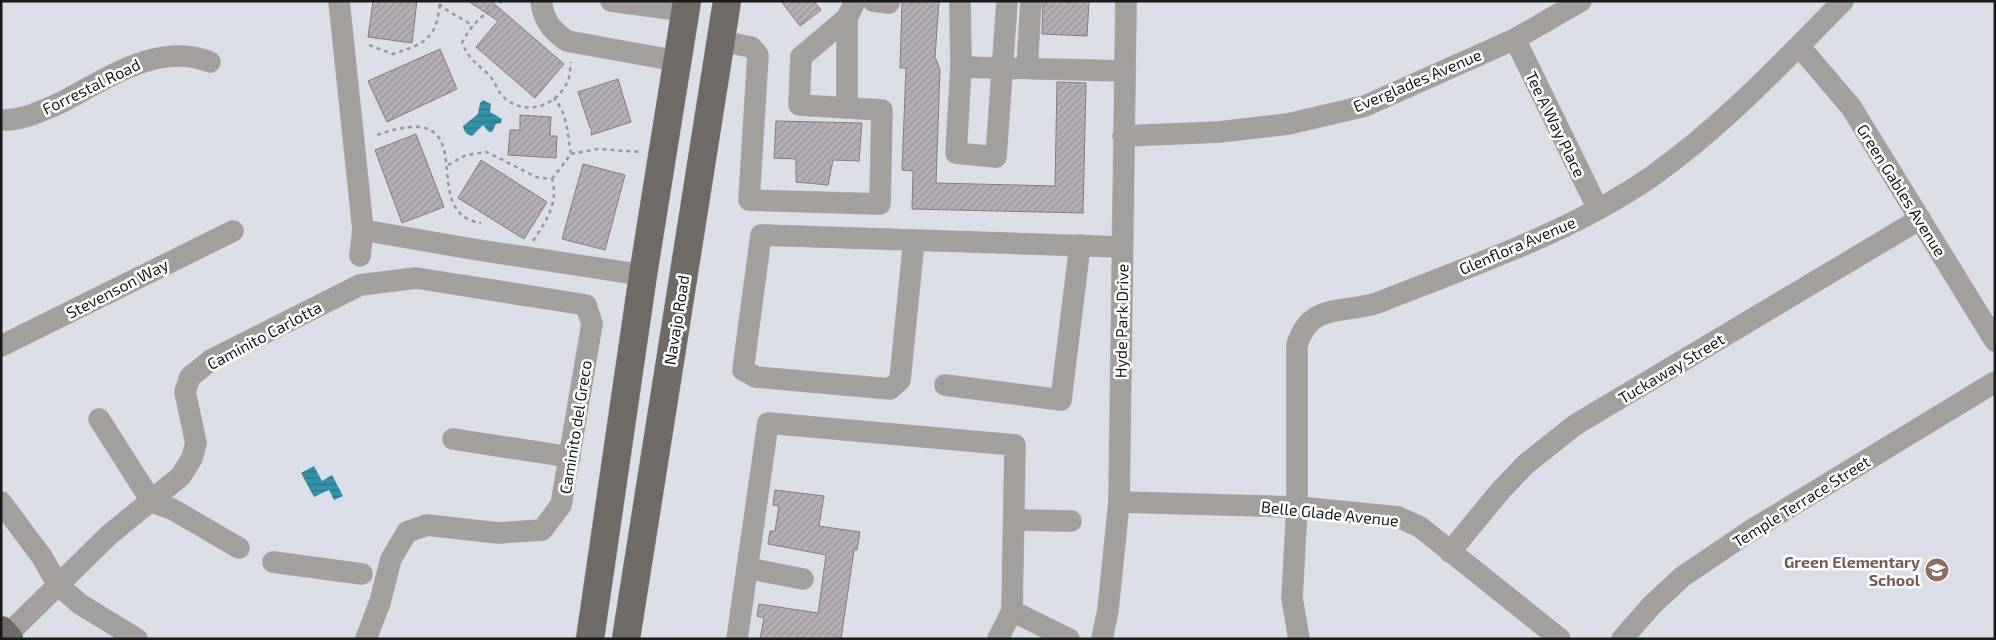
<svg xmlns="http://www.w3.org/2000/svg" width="1996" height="640" viewBox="0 0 1996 640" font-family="'Exo 2',sans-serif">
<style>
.water{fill:url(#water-rules)}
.building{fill:url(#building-hatch);stroke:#837d83}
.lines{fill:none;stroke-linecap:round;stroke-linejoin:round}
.minor-casing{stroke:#b8bbc1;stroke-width:22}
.major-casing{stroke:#b8bbc1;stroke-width:29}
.path{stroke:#989aa0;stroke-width:2.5;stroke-dasharray:4 4;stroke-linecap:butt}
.minor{stroke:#a29f9c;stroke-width:21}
.major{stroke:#706a66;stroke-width:28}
.labels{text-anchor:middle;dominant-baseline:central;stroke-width:5;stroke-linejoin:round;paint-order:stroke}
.street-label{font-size:16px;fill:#18191b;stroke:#fff}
.education-label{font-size:16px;font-weight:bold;fill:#785e54;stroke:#fff;text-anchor:end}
</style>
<defs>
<pattern id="water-rules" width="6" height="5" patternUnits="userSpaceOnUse" patternTransform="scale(1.25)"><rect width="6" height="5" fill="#3591a8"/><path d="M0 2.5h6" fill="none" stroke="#2c7688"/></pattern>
<pattern id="building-hatch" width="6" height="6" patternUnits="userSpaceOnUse" patternTransform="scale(1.25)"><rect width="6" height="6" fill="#b4aeb4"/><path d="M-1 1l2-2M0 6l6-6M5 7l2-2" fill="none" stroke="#9a959a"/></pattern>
</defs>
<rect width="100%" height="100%" fill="#dbdee6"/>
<g class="water">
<path d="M 483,100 L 491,104 L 490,112 L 502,119 L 501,123 L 496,124 L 492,132 L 489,132 L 483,125 L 472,136 C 466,134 464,132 463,126 L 478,114 L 480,103 Z"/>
<polygon points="314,466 322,481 332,475 343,496 334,500 329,490 314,497 301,473"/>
</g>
<g class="building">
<polygon points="373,1 417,1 412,43 368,37"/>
<polygon points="468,1 491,1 564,64 535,98 476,47 498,21"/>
<polygon points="781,1 814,1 821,10 800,26"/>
<polygon points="902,1 939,1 935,57 940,69 936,183 1055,186 1057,82 1086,83 1083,213 912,209 913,171 902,170 906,68 900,68"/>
<polygon points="1043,1 1089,1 1087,36 1042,34"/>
<polygon points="440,49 457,89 387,122 368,81"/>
<polygon points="618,79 631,122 591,135 592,129 590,128 578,92"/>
<polygon points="520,115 551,117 550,136 557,136 556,158 508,155 510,130 520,130"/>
<polygon points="776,121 862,123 859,161 833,160 828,185 796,182 796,159 774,158"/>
<polygon points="416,134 444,207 402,223 375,150"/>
<polygon points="481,160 547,202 524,239 458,198"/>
<polygon points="583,164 625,175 605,250 562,239"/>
<polygon points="775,490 824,496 819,526 860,532 857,550 854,550 841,639 760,639 764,618 757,616 759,604 818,613 826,555 768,544 770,531 775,531 779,506 773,505"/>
</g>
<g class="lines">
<defs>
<g id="minor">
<polyline points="339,1 363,230 472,249 643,275"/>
<path d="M 541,1 C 544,21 551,30 567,41 L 677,61"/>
<polyline points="611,1 685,11"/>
<polyline points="873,1 889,3"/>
<polyline points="960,1 961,67"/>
<polyline points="1007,1 996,157 956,153 961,67 1125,71"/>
<polyline points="1515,39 1598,209"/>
<polyline points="720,41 751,47 758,55 749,200 880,204 882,110 799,105 801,57 847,18 855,1"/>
<polyline points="1799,46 1851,107 1995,341"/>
<polyline points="1027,68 1031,1"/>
<polyline points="847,108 847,18"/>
<path d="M 1,120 C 21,121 42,111 60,103 C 105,80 158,41 210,62"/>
<polyline points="1123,136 1219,132 1288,124 1365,106 1515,39 1581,1"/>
<polyline points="914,240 900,380 890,389 756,377 743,370 761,235 1122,247"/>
<polyline points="360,256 363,230"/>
<polyline points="1,346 233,231"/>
<polyline points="945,385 1061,400 1080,245"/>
<polyline points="99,419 152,502 172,509 239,548"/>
<polyline points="453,439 570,457"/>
<polyline points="1,502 42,557 58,585 80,604 137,639"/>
<polyline points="1119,502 1297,507 1398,517 1420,527 1560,639"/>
<polyline points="1014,520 1071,521"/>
<polyline points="1450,552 1501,490 1526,464 1575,425 1920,219"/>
<polyline points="273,562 362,574"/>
<polyline points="747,568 803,579"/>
<polyline points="1012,611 1069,639"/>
<polyline points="6,636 109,535 181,476 192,458 196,443 185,392 190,377 211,360 360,285 416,278 586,305 592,324 561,505 542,530 498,533 427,525 407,532 391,559 380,602 366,639"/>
<polyline points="737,639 768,423 1015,445 1012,611 998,639"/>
<polyline points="1102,639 1108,610 1119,502 1126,1"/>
<path d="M 1299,639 L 1292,598 L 1297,507 L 1297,345 C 1310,302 1342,314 1377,303 C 1470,266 1568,234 1651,177 C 1723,126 1781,64 1843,1"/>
<polyline points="1622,639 1652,605 1682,577 1750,531 1995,382"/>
</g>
<g id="major">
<polyline points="1,630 9,639"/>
<polyline points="590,639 643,275 687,1"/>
<polyline points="626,639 727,1"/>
</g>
</defs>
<use href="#minor" class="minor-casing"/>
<use href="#major" class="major-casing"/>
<g class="path">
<path d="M 503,1 C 485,13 471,24 462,43 C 471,62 476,62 489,75 C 496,83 498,94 507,100 C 529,116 557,105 568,81 C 570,76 570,68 571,62"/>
<path d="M 439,4 C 449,13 462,18 473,26"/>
<path d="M 369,45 L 393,54 C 426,43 437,39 440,1"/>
<path d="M 377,135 C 490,95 413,214 481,223"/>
<polyline points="571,154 598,149 642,152"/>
<path d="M 448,165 L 466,155 L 487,152 L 536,177 L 552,179 C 559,203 546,221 533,241"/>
<path d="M 552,179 L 571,154 C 567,133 568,115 554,98"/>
</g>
<use href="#minor" class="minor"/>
<use href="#major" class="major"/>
</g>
<defs>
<symbol id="school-disc" viewBox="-11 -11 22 22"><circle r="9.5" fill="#8d6e63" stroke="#fff"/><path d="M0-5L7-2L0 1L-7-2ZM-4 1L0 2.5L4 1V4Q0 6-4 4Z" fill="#fff"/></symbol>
</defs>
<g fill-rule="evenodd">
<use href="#school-disc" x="1923" y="556" width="28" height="28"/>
</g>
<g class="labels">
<g class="street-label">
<text transform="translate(1417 80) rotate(-23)">Everglades Avenue</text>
<text transform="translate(91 86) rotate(-26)">Forrestal Road</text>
<text transform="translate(1556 124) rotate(64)">Tee A Way Place</text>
<text transform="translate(1902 190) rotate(58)">Green Gables Avenue</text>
<text transform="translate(1517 245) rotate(-23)">Glenflora Avenue</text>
<text transform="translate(117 288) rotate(-27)">Stevenson Way</text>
<text transform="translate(676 320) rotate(-81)">Navajo Road</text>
<text transform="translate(1121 321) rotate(-89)">Hyde Park Drive</text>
<text transform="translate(264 335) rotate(-28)">Caminito Carlotta</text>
<text transform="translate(1671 368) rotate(-31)">Tuckaway Street</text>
<text transform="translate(575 427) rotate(-81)">Caminito del Greco</text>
<text transform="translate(1801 501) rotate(-32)">Temple Terrace Street</text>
<text transform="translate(1330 513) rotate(6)">Belle Glade Avenue</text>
</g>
<g class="education-label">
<text x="1920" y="561">Green Elementary<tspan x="1920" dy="18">School</tspan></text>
</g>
</g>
<rect width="1996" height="640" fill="none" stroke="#18191b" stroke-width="5"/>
</svg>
